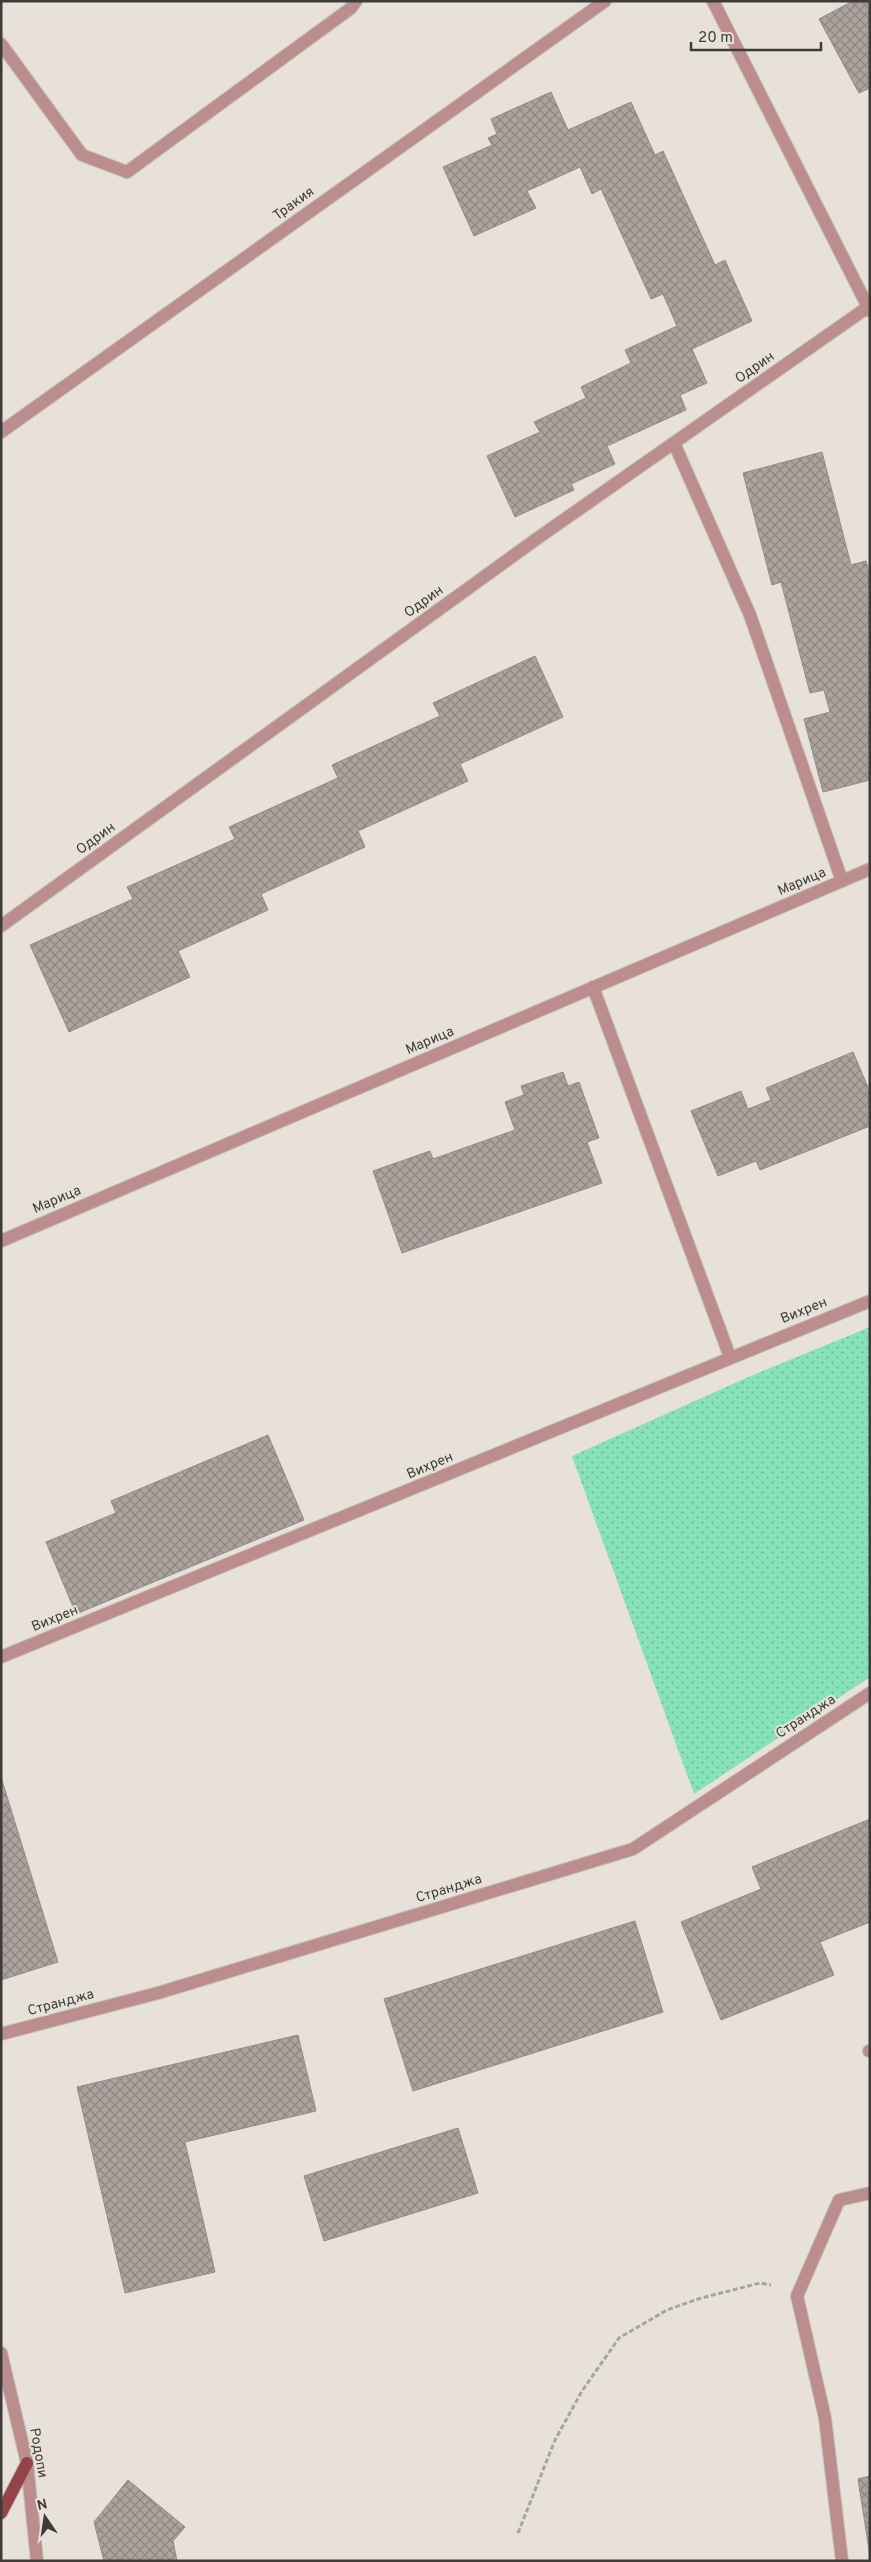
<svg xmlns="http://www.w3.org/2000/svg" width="871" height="2562" viewBox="0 0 871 2562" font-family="Overpass,sans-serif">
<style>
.grass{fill:url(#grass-dots)}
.building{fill:url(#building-cross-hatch);stroke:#938b85}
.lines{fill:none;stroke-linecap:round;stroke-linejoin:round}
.minor-casing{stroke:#c2bdb6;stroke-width:14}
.major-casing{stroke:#c2bdb6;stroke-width:14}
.path{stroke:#a7a39d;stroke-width:3;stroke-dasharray:5 2.5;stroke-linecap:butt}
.minor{stroke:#bb8d8c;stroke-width:12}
.major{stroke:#924447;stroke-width:12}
.labels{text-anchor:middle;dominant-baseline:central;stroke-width:4;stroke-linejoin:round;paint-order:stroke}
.street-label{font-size:14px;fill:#3e3c39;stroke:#e7e1d9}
</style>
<defs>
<pattern id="grass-dots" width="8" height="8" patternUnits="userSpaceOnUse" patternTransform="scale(1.25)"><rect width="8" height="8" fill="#87e2b9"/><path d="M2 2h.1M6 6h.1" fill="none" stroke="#70b897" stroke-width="1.8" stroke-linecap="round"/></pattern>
<pattern id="building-cross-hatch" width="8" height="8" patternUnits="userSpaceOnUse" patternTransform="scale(1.25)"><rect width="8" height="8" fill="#aca39e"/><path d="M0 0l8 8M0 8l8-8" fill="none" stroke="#8d8682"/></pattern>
</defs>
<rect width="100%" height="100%" fill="#e7e1d9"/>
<polygon class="grass" points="870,1327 870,1677 694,1794 572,1456 753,1375"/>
<g class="building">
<polygon points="853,1 870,1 870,88 859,93 819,19"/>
<polygon points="551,92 568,130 631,102 655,155 663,151 715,265 725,260 752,321 692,349 707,383 680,395 686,410 607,446 615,464 571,484 574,490 515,517 487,456 540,432 534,422 586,398 581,387 631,363 625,350 677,326 663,294 651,299 601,189 592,194 580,167 527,191 536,208 474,236 443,167 492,145 488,138 497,134 491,119"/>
<polygon points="822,452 851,565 866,561 870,576 870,780 823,792 804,719 830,712 824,690 810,693 781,582 772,585 743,473"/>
<polygon points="535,656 563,717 460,764 468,781 358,831 365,847 261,894 268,910 178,951 190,977 69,1032 30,945 133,899 127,887 235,839 229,827 338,778 332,765 440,716 433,703"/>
<polygon points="853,1052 870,1092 870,1126 760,1170 756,1161 718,1176 691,1111 741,1091 748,1109 771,1100 766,1088"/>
<polygon points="563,1072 568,1086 579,1082 599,1138 587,1142 602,1183 402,1253 373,1171 430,1151 433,1159 515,1130 505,1102 524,1095 521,1086"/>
<polygon points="268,1435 304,1520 76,1614 46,1542 116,1513 111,1501"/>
<polygon points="1,1777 58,1962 1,1980"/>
<polygon points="870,1819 870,1922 820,1942 834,1975 721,2020 681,1922 761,1889 752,1867"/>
<polygon points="635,1921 663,2012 413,2091 384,1999"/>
<polygon points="298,2035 316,2111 185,2142 215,2272 125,2293 77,2087"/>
<polygon points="458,2128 478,2193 324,2241 304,2176"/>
<polygon points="870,2476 870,2556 858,2479"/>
<polygon points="128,2480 185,2527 173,2541 177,2561 104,2561 94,2522"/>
</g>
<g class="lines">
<defs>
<g id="minor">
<polyline points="713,1 870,311"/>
<polyline points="1,44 82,155 127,172 351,8 356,1"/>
<polyline points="1,432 605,1"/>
<polyline points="674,443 750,615 842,881"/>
<polyline points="1,926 535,540 868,307"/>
<polyline points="593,987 730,1357"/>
<polyline points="1,1241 870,869"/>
<polyline points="1,1657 870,1301"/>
<polyline points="1,2034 158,1993 633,1849 870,1693"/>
<polyline points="869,2051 870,2051"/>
<polyline points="1,2353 27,2463 37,2561"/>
<polyline points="842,2561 825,2418 797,2296 839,2200 870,2193"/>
</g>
<polyline id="major" points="1,2513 27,2463"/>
</defs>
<use href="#minor" class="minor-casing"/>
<use href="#major" class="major-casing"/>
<polyline class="path" points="518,2533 555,2440 582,2391 619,2338 667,2310 698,2299 760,2283 771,2285"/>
<use href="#minor" class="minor"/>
<use href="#major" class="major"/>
</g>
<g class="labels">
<g class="street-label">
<text transform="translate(294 204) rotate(-36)">Тракия</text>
<text transform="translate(755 368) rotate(-35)">Одрин</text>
<text transform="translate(424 602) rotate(-36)">Одрин</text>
<text transform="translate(96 839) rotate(-36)">Одрин</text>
<text transform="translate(802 882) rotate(-23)">Марица</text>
<text transform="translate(430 1041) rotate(-23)">Марица</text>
<text transform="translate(57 1200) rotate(-23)">Марица</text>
<text transform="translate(804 1311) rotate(-22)">Вихрен</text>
<text transform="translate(430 1466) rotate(-23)">Вихрен</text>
<text transform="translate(55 1619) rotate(-22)">Вихрен</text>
<text transform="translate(806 1717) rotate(-33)">Странджа</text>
<text transform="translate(449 1889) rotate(-17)">Странджа</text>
<text transform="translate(61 2003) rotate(-15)">Странджа</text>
<text transform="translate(38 2453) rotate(80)">Родопи</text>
</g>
</g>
<rect width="871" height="2562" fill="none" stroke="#3e3c39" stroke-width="5"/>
<g transform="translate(45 2517) rotate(347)" stroke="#e7e1d9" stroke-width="4" paint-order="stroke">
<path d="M0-4L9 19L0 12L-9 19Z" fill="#3e3c39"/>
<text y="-8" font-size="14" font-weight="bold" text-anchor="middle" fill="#3e3c39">N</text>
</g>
<path d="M691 42v8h130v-8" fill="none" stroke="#3e3c39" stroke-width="2.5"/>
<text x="698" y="42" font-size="15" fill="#3e3c39" stroke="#e7e1d9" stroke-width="4" paint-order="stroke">20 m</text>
</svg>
